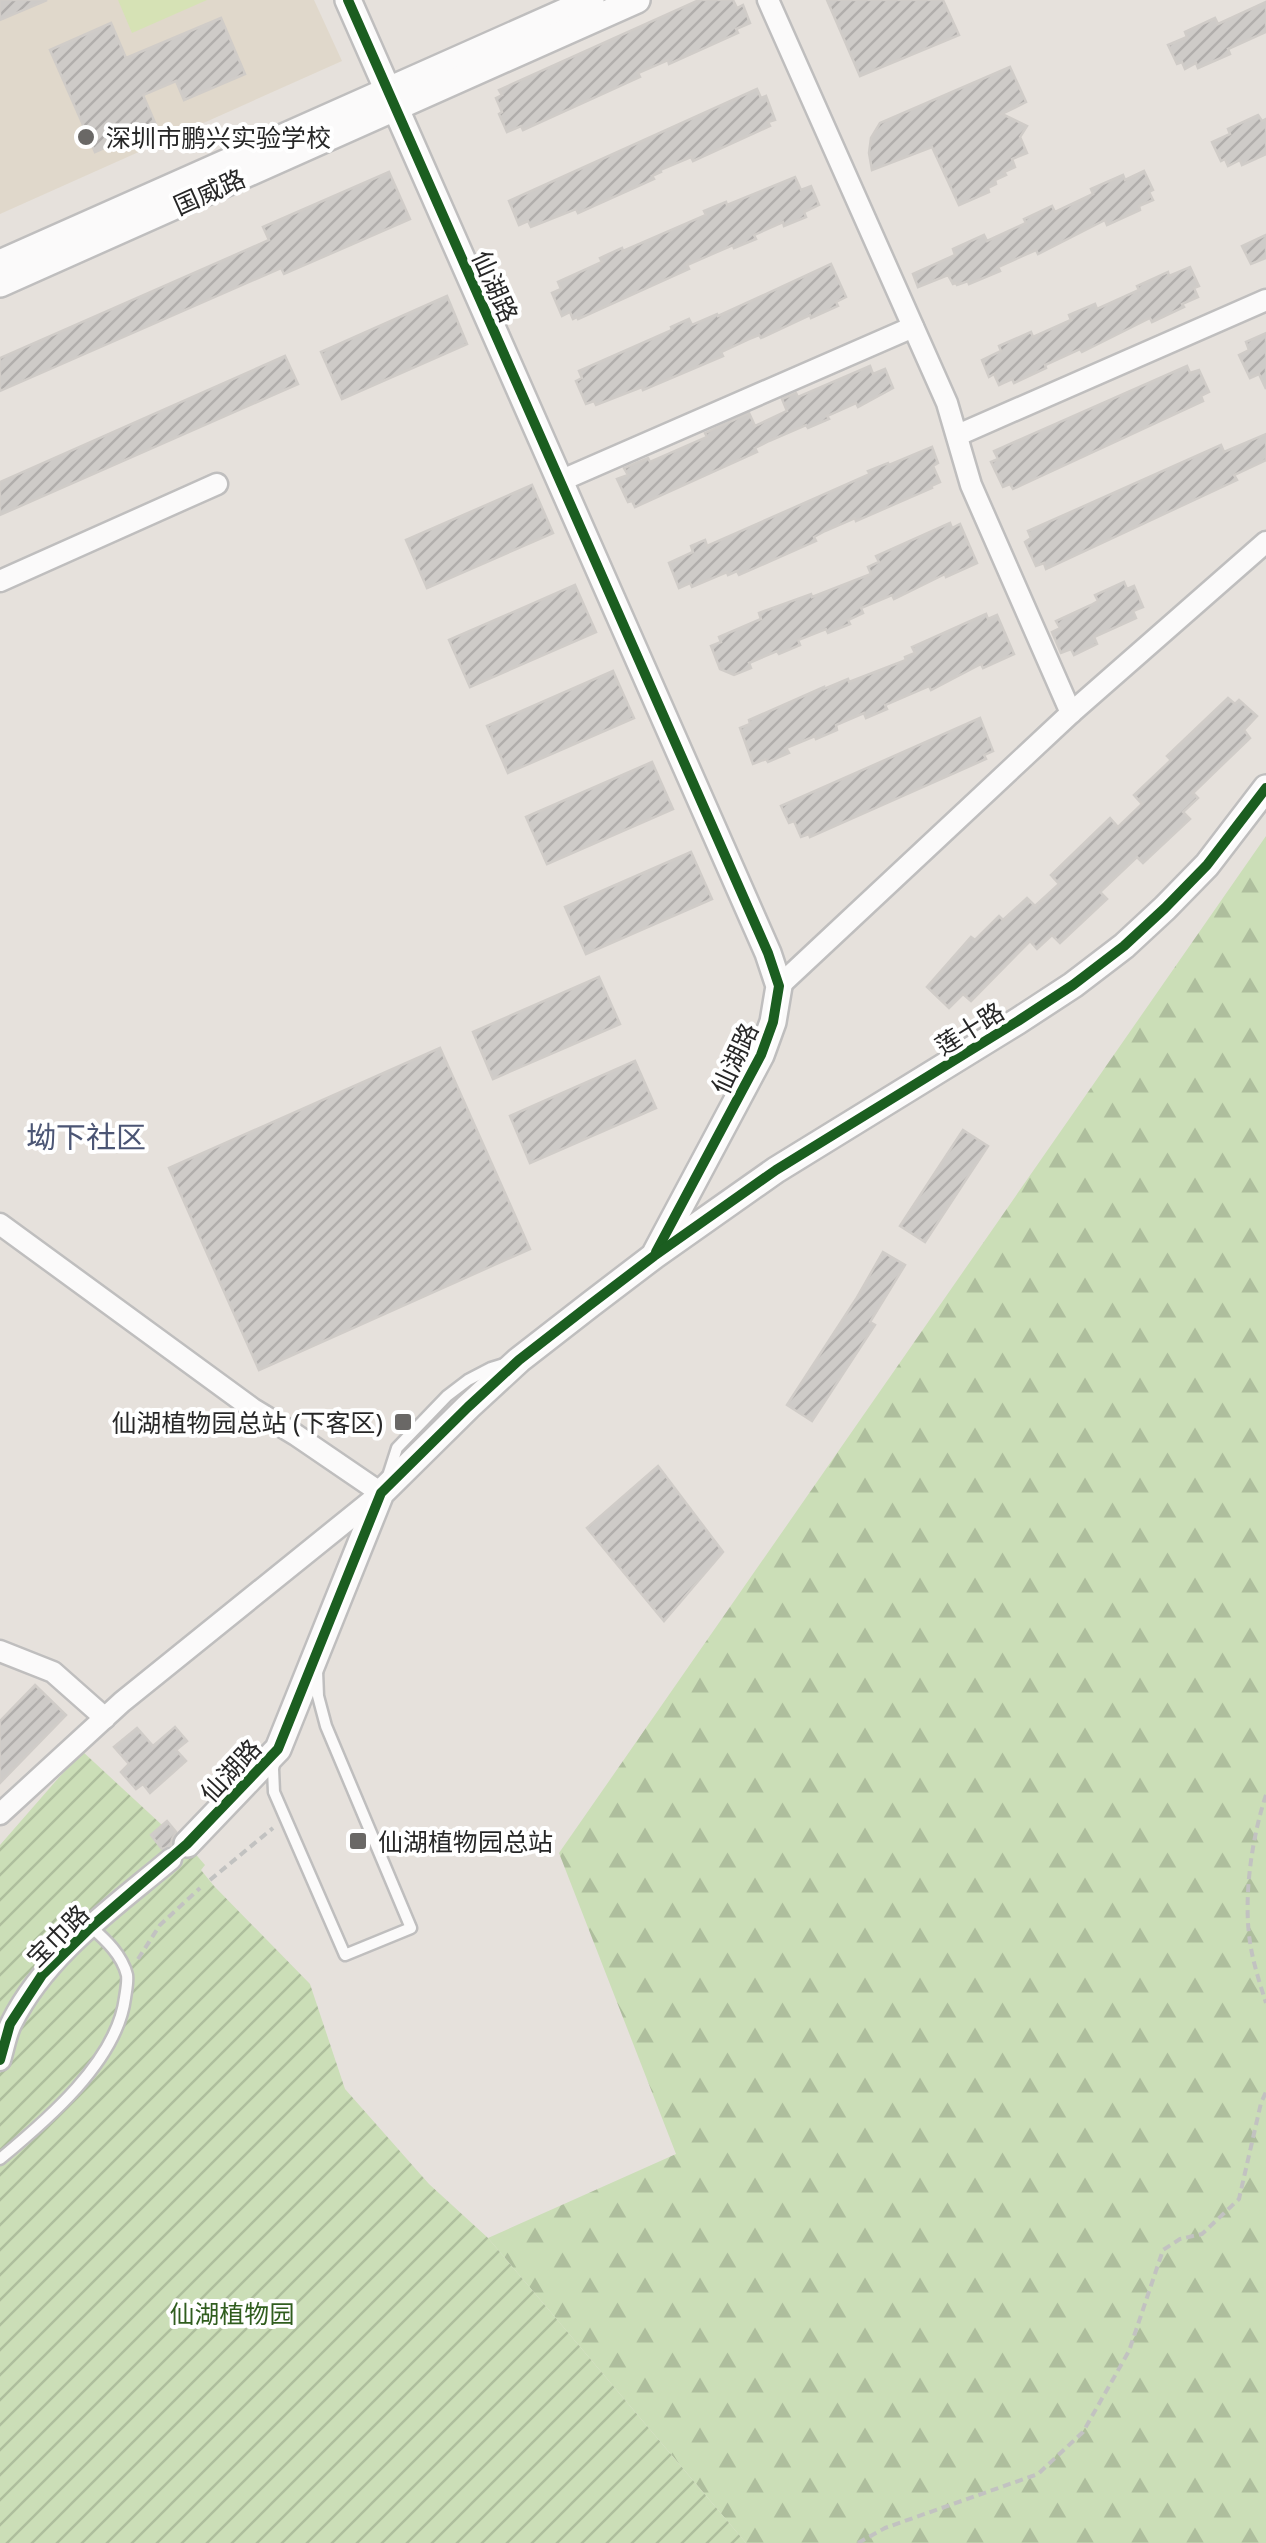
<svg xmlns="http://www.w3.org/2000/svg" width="1266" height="2543" viewBox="0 0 1266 2543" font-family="'Noto Sans','Noto Sans SC',sans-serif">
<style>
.education{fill:#e0d8cb}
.forest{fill:url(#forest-firs)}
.garden{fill:url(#garden-furrows)}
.pitch{fill:#d6e2b5}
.building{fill:url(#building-hatch);stroke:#d0ccc8;stroke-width:2.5}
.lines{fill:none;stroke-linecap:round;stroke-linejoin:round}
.service-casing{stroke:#bfbebe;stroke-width:15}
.minor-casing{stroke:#bfbebe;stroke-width:25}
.tertiary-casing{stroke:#bfbebe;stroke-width:30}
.path{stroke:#c2c2c1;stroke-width:4;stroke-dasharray:8 5;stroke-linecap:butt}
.service{stroke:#fbfafa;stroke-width:10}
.minor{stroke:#fbfafa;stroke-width:20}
.tertiary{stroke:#fbfafa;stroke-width:25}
.cycleway-casing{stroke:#fff;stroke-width:16}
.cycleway{stroke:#1b5e20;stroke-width:10}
.poi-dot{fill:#6a6866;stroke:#fff;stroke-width:4}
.labels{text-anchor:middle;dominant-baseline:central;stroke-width:8;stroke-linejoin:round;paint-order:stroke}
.poi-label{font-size:25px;fill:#272727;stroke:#fff;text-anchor:start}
.street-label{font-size:25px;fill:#272727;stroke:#fff}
.park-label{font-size:25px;fill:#305d1e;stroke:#fff}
.quarter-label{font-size:30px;fill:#4b5574;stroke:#fff}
</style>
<defs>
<pattern id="forest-firs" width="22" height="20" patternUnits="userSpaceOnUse" patternTransform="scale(2.5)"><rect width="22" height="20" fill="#cbdeb7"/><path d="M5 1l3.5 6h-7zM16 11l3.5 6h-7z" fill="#aebe9d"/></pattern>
<pattern id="garden-furrows" width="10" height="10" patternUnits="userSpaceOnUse" patternTransform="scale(2.5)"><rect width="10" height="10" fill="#cbdeb7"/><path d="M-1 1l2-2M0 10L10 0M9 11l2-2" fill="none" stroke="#aebe9d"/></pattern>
<pattern id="building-hatch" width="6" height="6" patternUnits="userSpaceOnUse" patternTransform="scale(2.5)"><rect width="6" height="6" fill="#cecbc8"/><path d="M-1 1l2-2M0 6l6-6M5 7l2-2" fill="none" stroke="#b1aeac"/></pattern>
</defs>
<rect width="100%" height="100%" fill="#e6e1dc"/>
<polygon class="education" points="0,0 314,0 342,61 0,214"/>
<polygon class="forest" points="1266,836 1266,2543 746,2543 488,2238 676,2154 559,1853"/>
<polygon class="garden" points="82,1751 162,1825 167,1821 205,1865 201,1870 214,1886 310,1984 345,2089 429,2184 488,2238 746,2543 0,2543 0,1845"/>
<polygon class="pitch" points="118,0 207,0 132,33"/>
<g class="building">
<polygon points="0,0 47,0 0,20"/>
<polygon points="699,0 733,0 737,8 743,5 750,23 736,29 738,33 669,64 668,60 638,73 640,77 523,130 521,126 507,132 499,114 502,112 496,98 502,95 499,90"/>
<polygon points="827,0 943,0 959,35 860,76"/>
<polygon points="1266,2 1266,32 1228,49 1230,54 1198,68 1196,63 1185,69 1182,62 1177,64 1168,45 1187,37 1185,32 1215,18 1218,24"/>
<polygon points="221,18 245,74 184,100 176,81 143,95 156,125 95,152 50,50 111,23 126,58"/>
<polygon points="1010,67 1026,102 1002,114 1027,126 1020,137 1027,153 1012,159 1015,167 1004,172 1006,175 995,180 996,184 988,188 989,192 959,205 932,147 872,170 869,153 871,138 880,123"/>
<polygon points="757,89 761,98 766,96 775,120 768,122 770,126 693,161 691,157 660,170 661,172 652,176 654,179 578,213 576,209 531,227 528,221 519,225 509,201"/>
<polygon points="1258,115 1262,121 1266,119 1266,154 1242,165 1240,160 1228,166 1225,159 1221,161 1212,142 1230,134 1228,129"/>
<polygon points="1144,171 1153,190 1149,192 1153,200 1139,206 1140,210 1107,225 1105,220 1038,254 1036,250 998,267 1000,271 969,284 968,281 957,285 956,283 953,284 948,275 918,287 913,274 955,255 953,249 984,235 987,241 1026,223 1024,219 1052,206 1055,212 1093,194 1091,189 1123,175 1125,180"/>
<polygon points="389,172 410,219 284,274 281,268 0,391 0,358 269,240 263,227"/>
<polygon points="795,177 801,190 811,186 819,205 804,212 806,217 784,226 783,222 754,235 756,239 734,248 733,245 687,265 689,269 578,319 577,317 573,319 570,312 562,316 552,293 561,289 558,282 602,262 600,258 622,248 623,251 706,215 704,211 726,202 727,205"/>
<polygon points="1266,235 1266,258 1251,264 1242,246"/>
<polygon points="831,264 846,297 836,302 838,306 811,318 810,315 761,338 759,335 749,339 721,352 723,356 643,390 642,387 596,405 594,401 586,404 576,381 582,378 579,371 672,330 671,327 689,319 692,325 717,314 718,316"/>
<polygon points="1190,267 1199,286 1194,288 1198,297 1182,304 1184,307 1152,322 1150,318 1082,352 1080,349 1045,365 1046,368 1014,383 1012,379 999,385 994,374 989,377 982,360 1001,351 999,346 1031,332 1033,337 1071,320 1069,315 1095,304 1097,309 1139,290 1137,286 1168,272 1169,276"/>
<polygon points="447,296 467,344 342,399 321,352"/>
<polygon points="1266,333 1266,389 1259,374 1250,378 1239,355 1249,350 1246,342"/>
<polygon points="285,356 298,384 0,515 0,482"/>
<polygon points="870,366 873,374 885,369 893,388 858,407 856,403 827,416 829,419 808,428 806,425 769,441 755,448 757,452 635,507 632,501 628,502 617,479 628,475 624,468 648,458 650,462 707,437 705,433 749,413 755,426 787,411 782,399 796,393 798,397"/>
<polygon points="1187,366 1190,373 1199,370 1209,392 1201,396 1203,401 1013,489 1010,484 1003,487 991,462 998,459 994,451"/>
<polygon points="1266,434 1266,460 1234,475 1237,480 1046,569 1044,563 1036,566 1025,542 1031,538 1028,531 1221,445 1224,452"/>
<polygon points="932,447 938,463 933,466 940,482 931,486 932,488 856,521 855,518 825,531 814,537 816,541 739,575 737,571 728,575 727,572 692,587 690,583 679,588 669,563 693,552 691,546 705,540 707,546 870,474 868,471 888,463 889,465"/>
<polygon points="532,485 553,533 427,588 406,540"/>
<polygon points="950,523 952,528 960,524 977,563 946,577 945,574 894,599 892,595 861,608 863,613 848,620 850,624 828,633 826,629 798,640 800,645 779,654 777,651 749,663 751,668 734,675 720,669 711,646 721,642 719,637 761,619 759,613 811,594 812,597 871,574 868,567 879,562 876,556"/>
<polygon points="1124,582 1127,589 1134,586 1143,607 1133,611 1136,618 1094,637 1097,644 1074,655 1071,649 1061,653 1052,632 1060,628 1056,621 1091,605 1098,601 1095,595"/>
<polygon points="575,585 596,632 470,687 449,640"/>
<polygon points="986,614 988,619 997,615 1014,654 983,668 981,664 931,690 929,686 885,705 887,709 866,718 864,713 836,725 837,730 816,739 815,736 786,748 789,753 768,762 766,759 753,764 740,728 750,724 749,720 824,687 824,689 848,679 849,682 906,660 905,657 915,653 912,647"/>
<polygon points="613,671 634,718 508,773 487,726"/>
<polygon points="1228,698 1235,704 1239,700 1257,716 1244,730 1250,738 1193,793 1198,798 1183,812 1190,819 1143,863 1137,857 1100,892 1107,899 1060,943 1052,935 1037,949 1030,941 971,1001 963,994 949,1008 927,987 971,937 975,940 999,916 1003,920 1027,898 1035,906 1059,884 1051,875 1110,818 1118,827 1142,804 1134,795 1171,760 1167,756"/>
<polygon points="980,718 993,751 984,755 986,759 810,837 809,834 801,837 794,821 789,823 781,806"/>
<polygon points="652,762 673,809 547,864 526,817"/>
<polygon points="691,852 712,899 586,954 565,907"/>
<polygon points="599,977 620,1024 493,1079 473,1032"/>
<polygon points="440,1048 530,1249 259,1370 169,1168"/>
<polygon points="635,1061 656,1108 530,1163 510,1116"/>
<polygon points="963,1130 988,1146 925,1242 900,1226"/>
<polygon points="883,1252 905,1265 870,1322 875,1325 812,1421 787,1405 856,1299"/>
<polygon points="658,1466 723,1552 664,1621 587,1528"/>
<polygon points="35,1685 66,1715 0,1783 0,1721"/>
<polygon points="175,1727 187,1741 176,1750 186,1761 150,1793 143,1784 136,1789 121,1772 129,1764 114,1747 137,1728 153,1746"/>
<polygon points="167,1821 176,1832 172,1839 171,1846 162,1849 151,1835"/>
</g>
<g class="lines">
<defs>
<g id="service">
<polyline points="388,1476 397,1448 447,1396 468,1380 491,1368 504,1364"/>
<polyline points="275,1759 273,1769 274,1792 345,1955 411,1928 326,1726 318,1696 317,1671"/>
<path d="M 0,2159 C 46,2121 117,2061 125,1998 C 126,1991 128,1982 127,1975 C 122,1955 106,1940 91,1927"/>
</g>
<g id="minor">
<polyline points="768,0 947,403 971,485 1071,713"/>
<polyline points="958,435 1266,300"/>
<polyline points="560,481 913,327"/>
<polyline points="0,581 217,484"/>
<polyline points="779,986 1071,713 1266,542"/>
<polyline points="0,1224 253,1409 296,1435 381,1493 122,1702 0,1814"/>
<polyline points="0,1651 53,1672 105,1718"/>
<path d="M 0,2060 C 4,2047 6,2033 12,2022 C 46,1954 114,1907 171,1859"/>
</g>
<g id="tertiary">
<polyline points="348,0 768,953 779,986 773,1022 761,1055 656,1252"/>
<polyline points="0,263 591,0"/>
<polyline points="0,284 637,0"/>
<polyline points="187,1844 278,1749 381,1493 468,1407 519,1360 591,1304 654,1256 776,1170 1018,1021 1073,985 1124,946 1165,908 1207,865 1266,788"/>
</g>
</defs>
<use href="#service" class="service-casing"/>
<use href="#minor" class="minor-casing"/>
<use href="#tertiary" class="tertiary-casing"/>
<g class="path">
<path d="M 1266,1795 C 1252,1837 1243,1897 1250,1942 C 1253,1963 1260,1984 1266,2003"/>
<polyline points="210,1880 273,1828"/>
<polyline points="138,1959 160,1925 200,1888"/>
<polyline points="858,2543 885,2528 1038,2474 1083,2432 1129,2351 1163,2250 1180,2239 1202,2234 1239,2199 1261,2103 1266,2092"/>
</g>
<use href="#service" class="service"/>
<use href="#minor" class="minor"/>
<use href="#tertiary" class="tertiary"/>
<defs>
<g id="cycleway">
<polyline points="348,0 768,953 779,986 773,1022 761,1055 656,1252"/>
<polyline points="0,2060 10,2024 42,1975 91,1927 187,1844 278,1749 381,1493 468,1407 519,1360 591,1304 654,1256 776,1170 1018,1021 1073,985 1124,946 1165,908 1207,865 1266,788"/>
</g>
</defs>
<use href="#cycleway" class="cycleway-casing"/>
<use href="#cycleway" class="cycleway"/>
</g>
<g class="poi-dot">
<circle cx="86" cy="137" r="10"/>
<rect x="393" y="1412" width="20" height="20" rx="5"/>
<rect x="348" y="1831" width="20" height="20" rx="5"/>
</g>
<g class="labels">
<g class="poi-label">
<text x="106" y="137">深圳市鹏兴实验学校</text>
<text x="383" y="1422" text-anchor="end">仙湖植物园总站 (下客区)</text>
<text x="378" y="1841">仙湖植物园总站</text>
</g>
<g class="street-label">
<text transform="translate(209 191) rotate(-24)">国威路</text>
<text transform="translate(496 286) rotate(66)">仙湖路</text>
<text transform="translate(969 1028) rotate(-32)">莲十路</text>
<text transform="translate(734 1058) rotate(-65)">仙湖路</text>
<text transform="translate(230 1770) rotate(-47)">仙湖路</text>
<text transform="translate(57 1935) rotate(-45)">宝巾路</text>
</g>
<g class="park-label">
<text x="232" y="2313">仙湖植物园</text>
</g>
<g class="quarter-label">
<text x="86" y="1136">坳下社区</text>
</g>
</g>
</svg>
